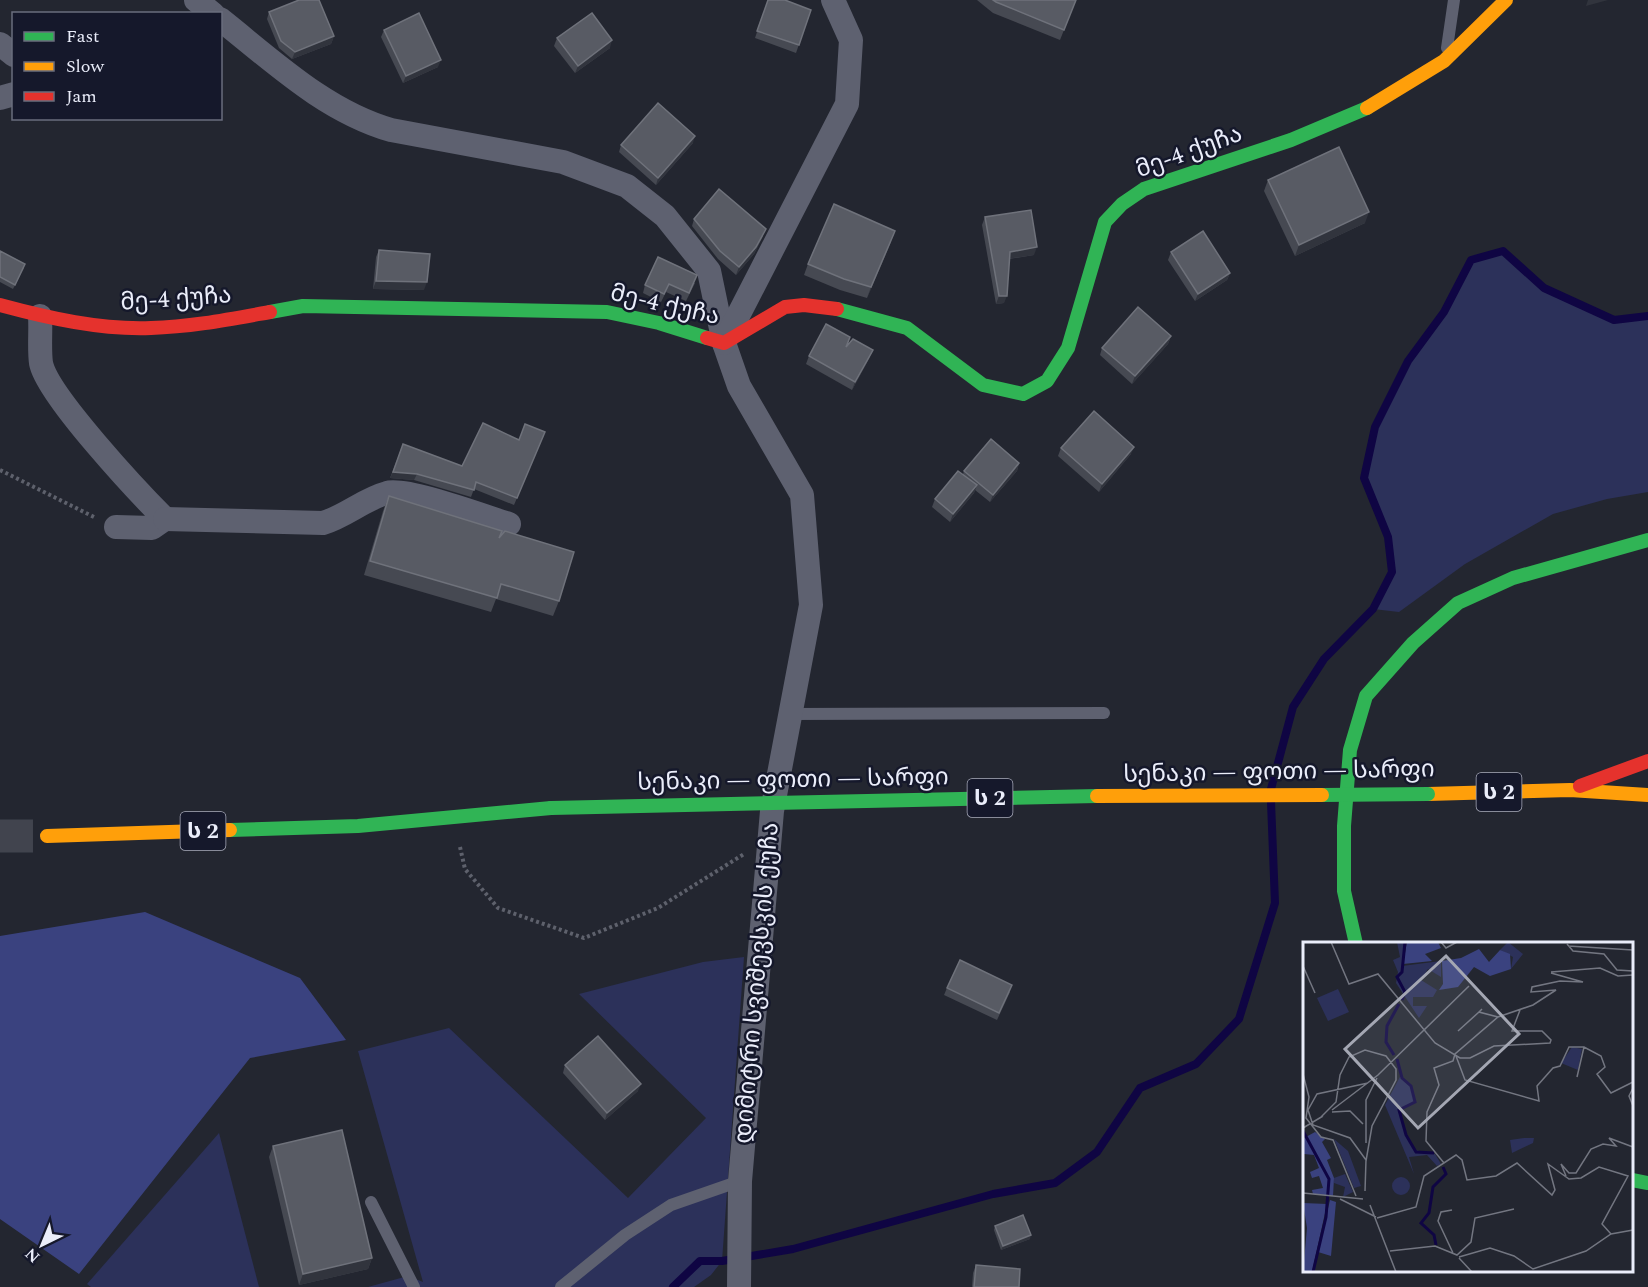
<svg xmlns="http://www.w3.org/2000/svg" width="1648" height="1287" viewBox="0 0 1648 1287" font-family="Spectral,'Noto Sans Georgian',serif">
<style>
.green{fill:#2c315a}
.forest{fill:#3a427f}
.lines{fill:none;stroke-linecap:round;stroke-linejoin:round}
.stream{stroke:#0f0543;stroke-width:8}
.highway-tunnel{stroke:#41444e;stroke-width:33;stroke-dasharray:33 16;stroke-linecap:butt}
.path{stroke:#5e616c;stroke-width:4;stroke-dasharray:3 3;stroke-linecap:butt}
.lane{stroke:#5e6170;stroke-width:12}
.street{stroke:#5e6170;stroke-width:24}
.fast{stroke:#30b455;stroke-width:14}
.slow{stroke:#ff9f0a;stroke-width:14}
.jam{stroke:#e5322d;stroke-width:14}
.fast-bridge{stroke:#30b455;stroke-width:14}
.slow-bridge{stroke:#ff9f0a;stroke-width:14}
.wall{fill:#464952}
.shaded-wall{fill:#31343d}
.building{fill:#585b64;stroke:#6f727b;stroke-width:1.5}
.labels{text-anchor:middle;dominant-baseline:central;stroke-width:5;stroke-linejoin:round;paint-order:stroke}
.shield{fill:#15182b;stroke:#aaadbc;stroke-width:1.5}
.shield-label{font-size:22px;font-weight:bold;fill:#eaedfa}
.street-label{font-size:24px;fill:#eaedfa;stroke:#15182b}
.inset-river{fill:none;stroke:#0f0543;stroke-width:3}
.inset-road{fill:none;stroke:#737681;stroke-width:1.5}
.view{fill:#a4a7b3;fill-opacity:0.15;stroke:#a4a7b3;stroke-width:3}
.inset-edge{fill:none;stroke:#eaedfa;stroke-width:3}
</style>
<rect width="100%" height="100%" fill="#232630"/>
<g class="green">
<polygon points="1503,251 1544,288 1614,320 1648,316 1648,492 1607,499 1553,514 1465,564 1399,612 1373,609 1392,572 1388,537 1364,478 1375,427 1408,361 1444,312 1471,260"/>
<polygon points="744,957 722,1261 711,1275 694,1287 368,1287 408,1276 423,1282 358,1051 449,1028 628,1198 706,1118 579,994 703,962"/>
<polygon points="219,1133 259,1287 91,1287 87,1284"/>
</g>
<polygon class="forest" points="145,912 300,978 346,1040 250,1058 79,1274 0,1219 0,936"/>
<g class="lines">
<g class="stream">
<polyline points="1271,789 1293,707 1324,659 1373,609 1392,572 1388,537 1364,478 1375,427 1408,361 1444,312 1471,260 1503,251 1544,288 1614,320 1648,316"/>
<polyline points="673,1287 700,1261 722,1261 793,1249 993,1194 1055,1183 1097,1152 1140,1088 1196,1064 1239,1019 1275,903 1271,802"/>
</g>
<polyline class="highway-tunnel" points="0,836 47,836"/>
<g class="path">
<polyline points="0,470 94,517"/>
<polyline points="460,847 465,869 498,908 584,938 658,908 744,854"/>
</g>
<g class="lane">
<polyline points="1447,48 1454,0"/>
<polyline points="790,714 1104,713"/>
<polyline points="371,1202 414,1287"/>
<polyline points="561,1287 625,1235 671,1205 740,1181"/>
</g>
<g class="street">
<polyline points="196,0 213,14"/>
<path d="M 220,19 C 273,61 325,111 391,130 L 563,162 L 627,186 L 665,216 L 709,271 L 724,343 L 739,386 L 802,495 L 811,605 L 772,811 L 740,1181 L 739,1287"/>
<polyline points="0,44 14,55"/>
<polyline points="0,98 14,94"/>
<path d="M 40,316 C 41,331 39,348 41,363 C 47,395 139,493 165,519 L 152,528 L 116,527"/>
<polyline points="724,343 847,104 851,40 833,0"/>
<path d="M 165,519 L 323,523 C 346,516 364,499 387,493 C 406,487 486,517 509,524"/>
</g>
<g class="fast">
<polyline points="837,309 907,328 983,385 1023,394 1047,381 1068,348 1105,222 1122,204 1144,189 1291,140 1367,108"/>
<polyline points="270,312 303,306 607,312 659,323 707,338"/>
<polyline points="230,830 358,826 551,808"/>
<polyline points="1356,944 1344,891 1344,826 1350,750 1366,696 1413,643 1458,603 1513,578 1648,540"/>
<polyline points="1632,1180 1648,1183"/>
</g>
<g class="slow">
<polyline points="1367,108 1444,61 1506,0"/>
<polyline points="1428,794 1570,790 1648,795"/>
<polyline points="47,836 230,830"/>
</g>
<g class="jam">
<path d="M 0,305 C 48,318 101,330 151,328 C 191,327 231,319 270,312"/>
<polyline points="707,338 724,343 785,307 804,305 837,309"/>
<polyline points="1580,786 1648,761"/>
</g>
<g class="fast-bridge">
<polyline points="1322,795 1428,794"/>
<polyline points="551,808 1097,796"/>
</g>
<polyline class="slow-bridge" points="1097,796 1322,795"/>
</g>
<g class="wall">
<polygon points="768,0 811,10 796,53 755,38"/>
<polygon points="977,0 1076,0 1060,40 993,13"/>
<polygon points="269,12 334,36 331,44 292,59 279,48 267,19"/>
<polygon points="384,30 438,67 403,83 381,37"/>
<polygon points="557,38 610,48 575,73 554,46"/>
<polygon points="693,143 656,185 619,152 621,145"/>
<polygon points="1268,180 1365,223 1295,256 1264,191"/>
<polygon points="985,217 1034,255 1009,259 1004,303 996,304 982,225"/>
<polygon points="694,219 763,236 754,254 736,275 718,259 692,226"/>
<polygon points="891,242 867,298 840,290 804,275 808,264"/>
<polygon points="379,250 424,290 373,289 376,257"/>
<polygon points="0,251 24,268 13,289 0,282"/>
<polygon points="1171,252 1230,273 1227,280 1195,301 1168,260"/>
<polygon points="695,283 686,301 666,292 661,302 643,293 645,285"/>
<polygon points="1171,336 1168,344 1132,384 1100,355 1102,348"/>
<polygon points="809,356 870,357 852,390 806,364"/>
<polygon points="545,432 514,505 474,489 471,497 414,480 390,478 403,444 462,466 519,440"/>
<polygon points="1061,448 1131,454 1099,492 1058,456"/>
<polygon points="1019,463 1017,471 990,502 975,490 974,493 950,522 932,507 935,499 963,474 964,471"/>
<polygon points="389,496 500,537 559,601 553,616 496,599 491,612 364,575 383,511"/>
<polygon points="947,988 1010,992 997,1020 944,995"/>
<polygon points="565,1065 638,1091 605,1120 563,1073"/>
<polygon points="273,1146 372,1258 368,1269 299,1285 269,1157"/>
<polygon points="995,1226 1030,1239 1001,1250 994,1230"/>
<polygon points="976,1265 1019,1287 972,1287 973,1273"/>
</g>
<g class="shaded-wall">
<polygon points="1588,0 1608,0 1586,6"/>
<polygon points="334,36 331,44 292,59 295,52"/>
<polygon points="612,40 610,48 575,73 578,66"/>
<polygon points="441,60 438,67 403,83 406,76"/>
<polygon points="695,136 693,143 656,185 658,178"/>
<polygon points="1369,212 1365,223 1295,256 1299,245"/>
<polygon points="766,229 754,254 736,275 739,267"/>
<polygon points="895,231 891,242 867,298 871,287"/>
<polygon points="1037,247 1034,255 1007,259 1010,252"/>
<polygon points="1230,273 1227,280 1195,301 1198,294"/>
<polygon points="376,281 427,282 424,290 373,289"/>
<polygon points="999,296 1007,296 1004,303 996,304"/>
<polygon points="1171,336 1168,344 1132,384 1135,376"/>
<polygon points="873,350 870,357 852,390 855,382"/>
<polygon points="1134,447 1131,454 1099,492 1102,484"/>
<polygon points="1019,463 1017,471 990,502 993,495"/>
<polygon points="393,472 417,474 414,480 390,478"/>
<polygon points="977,485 974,493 950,522 953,514"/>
<polygon points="641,1084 638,1091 605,1120 607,1113"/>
<polygon points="1031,1235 1030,1239 1001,1250 1003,1246"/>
<polygon points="372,1258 368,1269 299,1285 303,1274"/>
</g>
<g class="building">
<polygon points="299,0 319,0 334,36 295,52 281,41 269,12"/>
<polygon points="768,0 785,0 811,10 799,45 757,31"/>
<polygon points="993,0 1076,0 1064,30 996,2"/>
<polygon points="419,13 441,60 406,76 384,30"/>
<polygon points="592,13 612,40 578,66 557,38"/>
<polygon points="658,103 695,136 658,178 621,145"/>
<polygon points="1339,147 1369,212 1299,245 1268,180"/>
<polygon points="719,189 766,229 756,247 739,267 720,251 694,219"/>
<polygon points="834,204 895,231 871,287 844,279 808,264"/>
<polygon points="1031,210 1037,247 1010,252 1007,296 999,296 985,217"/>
<polygon points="1203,231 1230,273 1198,294 1171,252"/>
<polygon points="379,250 430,254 427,282 376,281"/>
<polygon points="0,251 25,264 15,285 0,277"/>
<polygon points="658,257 697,275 689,293 669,284 664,294 645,285"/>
<polygon points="1138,307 1171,336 1135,376 1102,348"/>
<polygon points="826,324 850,337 846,347 853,339 873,350 855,382 809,356"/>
<polygon points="1094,411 1134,447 1102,484 1061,448"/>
<polygon points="483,423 519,440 525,424 545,432 517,498 476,482 474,490 417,474 393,472 403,444 462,466"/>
<polygon points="991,439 1019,463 993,495 964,471"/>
<polygon points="958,471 977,485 953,514 935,499"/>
<polygon points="389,496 502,531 499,538 505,531 574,552 559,601 501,584 497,598 370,561"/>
<polygon points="960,960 1012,985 999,1013 947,988"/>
<polygon points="598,1036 641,1084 607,1113 565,1065"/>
<polygon points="342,1130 372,1258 303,1274 273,1146"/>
<polygon points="1023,1215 1031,1235 1003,1246 995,1226"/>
<polygon points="976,1265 1020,1269 1019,1287 974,1287"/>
</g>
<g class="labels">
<g class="shield">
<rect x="1476.5" y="773" width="45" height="38" rx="4.5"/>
<rect x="967.5" y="779" width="45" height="38" rx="4.5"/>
<rect x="180.5" y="812" width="45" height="38" rx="4.5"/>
</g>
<g class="shield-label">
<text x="1499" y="792">ს 2</text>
<text x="990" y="798">ს 2</text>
<text x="203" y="831">ს 2</text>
</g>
<g class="street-label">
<text transform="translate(1189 152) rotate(-20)">მე-4 ქუჩა</text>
<text transform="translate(176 299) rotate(-4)">მე-4 ქუჩა</text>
<text transform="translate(665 305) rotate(13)">მე-4 ქუჩა</text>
<text transform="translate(1279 772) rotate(-1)">სენაკი — ფოთი — სარფი</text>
<text transform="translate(793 780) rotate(-1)">სენაკი — ფოთი — სარფი</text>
<text transform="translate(757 983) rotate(-85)">დიმიტრი სვიშევსკის ქუჩა</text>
</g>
</g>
<g transform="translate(1303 942)">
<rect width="330" height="330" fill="#232630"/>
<path d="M 94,0 L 102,0 L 99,24 L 138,19 L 138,35 L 125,27 L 118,38 L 134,48 L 130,55 L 110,55 L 110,64 L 124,64 L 116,76 L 93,41 L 95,30 L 90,18 L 97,15 ZM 205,0 L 220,12 L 208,27 L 210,15 L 197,8 ZM 35,47 L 46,70 L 25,79 L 14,56 ZM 269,105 L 279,107 L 275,128 L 258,121 ZM 98,133 L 108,144 L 112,160 L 96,168 L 103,193 L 111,208 L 132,212 L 138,222 L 134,224 L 124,213 L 106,215 L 111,232 L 82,163 ZM 221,196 L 231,196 L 230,201 L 209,211 L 207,198 ZM 31,197 L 45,209 L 58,244 L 51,246 ZM 42,232 L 50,250 L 40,255 L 42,245 L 31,241 L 31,236 ZM89 244a9 9 0 1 1 18 0a9 9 0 1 1-18 0Z" fill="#2c315a"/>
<path d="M 104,0 L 135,0 L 138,6 L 122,12 L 129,19 L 100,22 ZM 176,7 L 186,20 L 197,8 L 207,12 L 208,27 L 187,34 L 171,25 L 155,45 L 136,48 L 140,42 L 139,19 L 158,16 ZM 12,190 L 22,197 L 19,200 L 28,216 L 24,218 L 31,236 L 30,254 L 10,252 L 9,248 L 20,246 L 16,234 L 9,236 L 7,230 L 16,226 L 11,213 L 1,212 L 0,203 L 1,196 ZM 27,258 L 33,260 L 28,314 L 15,310 ZM 0,261 L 24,262 L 9,330 L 0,330 L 4,286 Z" fill="#3a427f"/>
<path class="inset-river" d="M 99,58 L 102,50 L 94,35 L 99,30 L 102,0M 91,113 L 83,100 L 84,84 L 96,62M 94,117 L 99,136 L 108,144 L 112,160 L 96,168 L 103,193 L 113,210 L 131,211M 0,189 L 26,237 L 23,275 L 10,330M 133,303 L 131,293 L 118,281 L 126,271 L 130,245 L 143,232 L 140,225"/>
<path class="inset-road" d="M 28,0 L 46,42 L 75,32 L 132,101 L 157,116 L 167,116 L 191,104 L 247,101 L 248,98 L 239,89 L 209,89 L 217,68M 138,0 L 143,6 L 154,0M 172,0 L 196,0M 264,2 L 270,9 L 301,12 L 314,28 L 330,29M 265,4 L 330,8M 0,24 L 12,51M 248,30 L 297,26 L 315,34 L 330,33M 179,67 L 176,70 L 195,75M 155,89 L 176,70M 153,114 L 162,138 L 236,159 L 234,144 L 250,126 L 257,124 L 266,105 L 281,105 L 298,114 L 302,125 L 294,132 L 308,151 L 330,140M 0,132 L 6,155 L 3,176 L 18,195 L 30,198 L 53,254M 274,135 L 281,105M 330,146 L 326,154 L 330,164M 29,168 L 75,133 L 166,44M 29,170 L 47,169 L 60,182M 18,175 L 33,160 L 37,133 L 46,115 L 62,108 L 83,114 L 93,127 L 93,138 L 69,184 L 63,219M 0,186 L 20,174M 63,201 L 63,158 L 74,136M 63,218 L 47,196 L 10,183 L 5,168 L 14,152 L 65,141M 141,221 L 123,199 L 124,170 L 136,143 L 131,126 L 150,119 L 152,112 L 195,75 L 230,63 L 253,48 L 228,50 L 229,45 L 257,39 L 280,40 L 248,31M 263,234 L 258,222 L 266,231 L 273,231 L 288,207 L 300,202 L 313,204 L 306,196 L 330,205M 62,249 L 63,218M 0,251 L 60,257M 37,257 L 73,275M 67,263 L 93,330M 149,268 L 138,270 L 135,279 L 150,311M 0,274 L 0,307M 74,276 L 113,265 L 121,234 L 153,213 L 159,218 L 164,238 L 193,234 L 214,221 L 249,253 L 252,248 L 245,222 L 266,237 L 278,236 L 296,225 L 325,234 L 299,282 L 308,292M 87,309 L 132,304 L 154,313 L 168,300 L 172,276 L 211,267M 156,315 L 187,306 L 211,314 L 230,327 L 283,309 L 308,292 L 330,288M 156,316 L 169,330"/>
<path class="view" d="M 143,14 L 216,92 L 115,186 L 42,107 Z"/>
<rect width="330" height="330" class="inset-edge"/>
</g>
<rect x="12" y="12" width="210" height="108" fill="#15182b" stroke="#6a6d7e" stroke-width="1.5"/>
<rect x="24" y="32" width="30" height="9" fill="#30b455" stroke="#6a6d7e" stroke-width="1.5"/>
<text x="66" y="42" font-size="18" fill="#eaedfa">Fast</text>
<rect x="24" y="62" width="30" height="9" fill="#ff9f0a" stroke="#6a6d7e" stroke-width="1.5"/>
<text x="66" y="72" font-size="18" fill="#eaedfa">Slow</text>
<rect x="24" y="92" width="30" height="9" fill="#e5322d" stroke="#6a6d7e" stroke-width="1.5"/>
<text x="66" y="102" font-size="18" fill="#eaedfa">Jam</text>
<g transform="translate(42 1245) rotate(223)" stroke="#15182b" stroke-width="4.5" paint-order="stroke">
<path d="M0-4.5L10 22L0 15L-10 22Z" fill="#eaedfa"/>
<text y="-9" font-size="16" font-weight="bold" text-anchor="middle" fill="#eaedfa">N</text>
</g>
</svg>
